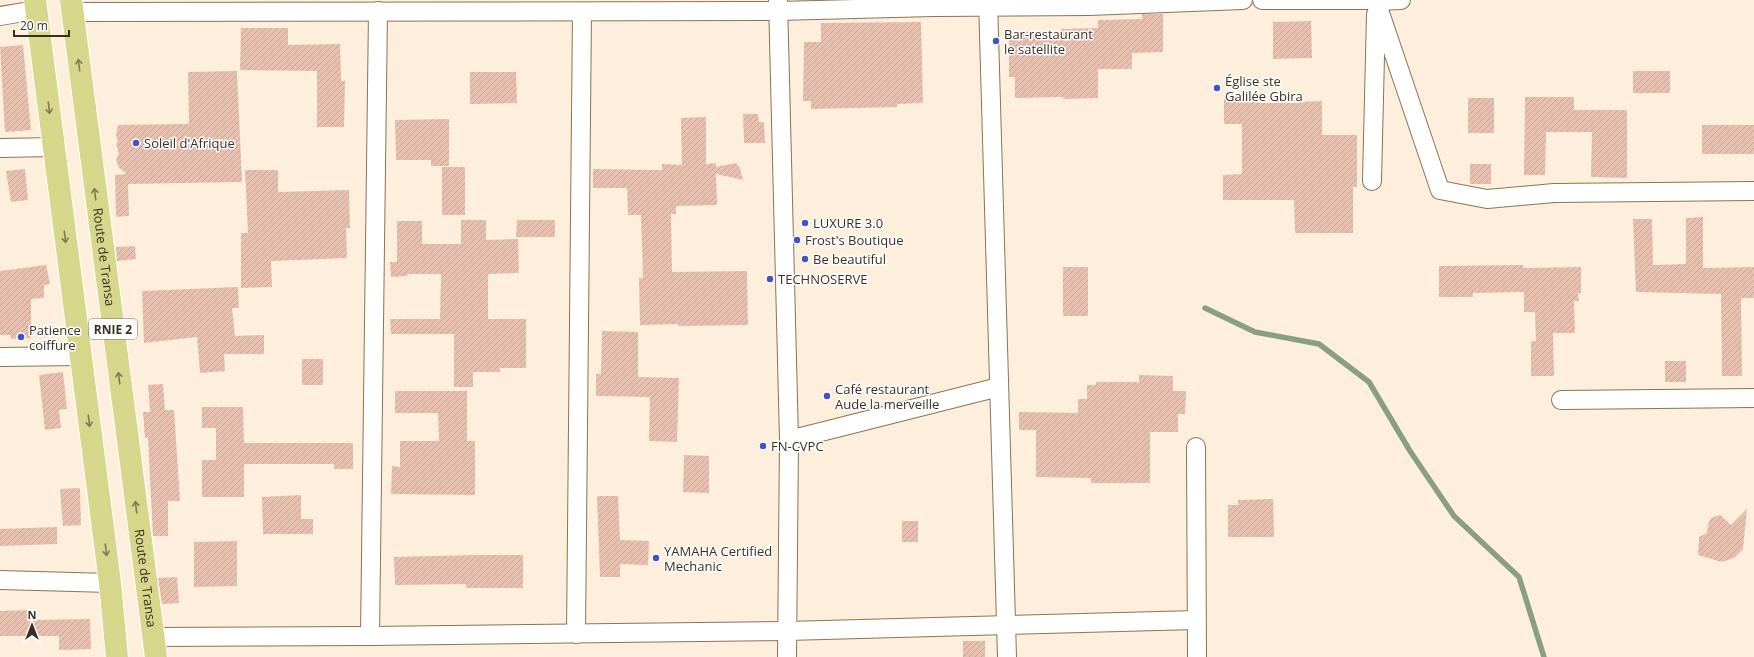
<svg xmlns="http://www.w3.org/2000/svg" width="1754" height="657" viewBox="0 0 1754 657" font-family="'Open Sans',sans-serif">
<style>
.lines{fill:none;stroke-linecap:round;stroke-linejoin:round}
.stream{stroke:#88a07e;stroke-width:5.5}
.building{fill:url(#building-hatch)}
.minor-casing{stroke:#897457;stroke-width:20}
.primary-casing{stroke:#fff;stroke-width:24}
.minor{stroke:#fff;stroke-width:18}
.primary{stroke:#d7d78b;stroke-width:22}
.oneway{stroke:#807b52}
.poi-dot{fill:#4253c6;stroke:#fff;stroke-width:1.5}
.labels{text-anchor:middle;dominant-baseline:central;stroke-width:3;stroke-linejoin:round;paint-order:stroke}
.shield{fill:#fff;stroke:#746e66;stroke-width:1}
.shield-label{font-size:12px;font-weight:bold;fill:#393024}
.poi-label{font-size:13px;fill:#393024;stroke:#fff;text-anchor:start}
.street-label{font-size:13px;fill:#393024;stroke:#fff}
</style>
<defs>
<pattern id="building-hatch" width="6" height="6" patternUnits="userSpaceOnUse"><rect width="6" height="6" fill="#e7c0b0"/><path d="M-1 1l2-2M0 6l6-6M5 7l2-2" fill="none" stroke="#c7a597"/></pattern>
</defs>
<rect width="100%" height="100%" fill="#fdefdc"/>
<g class="lines">
<polyline class="stream" points="1205,308 1255,332 1319,344 1369,382 1410,451 1454,516 1519,577 1544,657"/>
</g>
<g class="building">
<polygon points="1142,14 1163,14 1163,52 1132,53 1132,69 1098,69 1098,98 1063,99 1063,97 1015,98 1015,77 1009,77 1009,32 1061,31 1061,29 1098,28 1098,20 1142,19"/>
<polygon points="1311,21 1312,58 1273,59 1273,22"/>
<polygon points="921,22 923,103 897,104 897,107 811,109 811,101 803,101 804,42 821,42 821,23"/>
<polygon points="241,28 288,28 288,45 340,44 341,81 345,81 344,127 317,127 317,71 240,70"/>
<polygon points="23,45 31,130 5,132 0,47"/>
<polygon points="237,71 242,182 128,184 129,216 116,217 115,175 126,174 126,173 119,168 116,160 119,154 116,144 118,141 116,136 118,125 189,124 188,72"/>
<rect x="1633" y="71" width="37" height="22"/>
<polygon points="470,72 516,72 517,103 470,104"/>
<polygon points="1224,96 1258,96 1258,103 1299,103 1299,102 1322,101 1322,135 1357,135 1357,187 1353,187 1353,233 1295,233 1294,200 1223,200 1223,175 1242,174 1242,124 1224,124"/>
<polygon points="1525,97 1574,97 1574,110 1627,110 1627,178 1591,177 1592,132 1546,132 1545,175 1524,175"/>
<rect x="1468" y="98" width="26" height="35"/>
<polygon points="743,114 758,114 759,122 764,122 765,143 744,143"/>
<polygon points="706,117 706,164 716,163 716,167 736,163 740,168 743,180 716,174 717,205 676,206 676,214 671,214 672,272 747,271 748,325 678,326 678,324 640,325 639,278 643,278 641,215 628,215 627,188 593,188 593,169 662,170 662,164 682,165 681,118"/>
<polygon points="449,119 449,166 431,166 431,160 396,160 395,120"/>
<rect x="1702" y="125" width="52" height="29"/>
<rect x="1470" y="164" width="21" height="20"/>
<rect x="442" y="167" width="23" height="48"/>
<polygon points="25,169 28,200 11,202 6,171"/>
<polygon points="245,170 278,170 278,192 349,190 350,228 346,228 347,258 271,261 272,287 241,288 241,233 248,233"/>
<polygon points="1703,217 1703,268 1754,267 1754,298 1741,298 1742,376 1722,376 1721,294 1636,292 1633,219 1652,219 1653,265 1686,264 1686,218"/>
<polygon points="461,220 486,220 486,240 518,239 519,273 488,274 488,319 526,319 526,368 500,368 500,372 473,372 473,387 454,387 454,334 391,334 390,319 440,319 441,274 407,274 408,276 391,277 390,262 397,262 397,221 422,221 422,244 461,244"/>
<polygon points="517,220 555,220 555,237 516,237"/>
<polygon points="135,246 136,259 117,261 116,247"/>
<polygon points="46,265 50,284 44,285 44,298 31,299 31,338 11,339 11,335 0,335 0,271"/>
<polygon points="1523,265 1523,268 1581,267 1581,293 1578,293 1579,301 1574,301 1575,333 1553,333 1554,376 1531,376 1531,341 1536,341 1535,312 1524,312 1524,292 1473,293 1473,297 1439,297 1439,266"/>
<rect x="1063" y="267" width="25" height="49"/>
<polygon points="238,287 239,308 232,308 235,336 264,335 264,354 224,354 225,371 200,373 197,337 144,343 142,291"/>
<polygon points="602,331 638,332 638,377 679,378 677,442 649,441 650,397 596,396 596,374 601,374"/>
<rect x="302" y="359" width="21" height="26"/>
<rect x="1665" y="361" width="21" height="21"/>
<polygon points="63,372 67,409 59,410 61,428 45,430 39,375"/>
<polygon points="1139,375 1173,376 1173,391 1186,391 1185,414 1178,414 1178,432 1150,432 1150,483 1091,483 1091,478 1036,477 1036,430 1019,430 1019,412 1078,413 1078,399 1087,399 1087,385 1096,385 1096,382 1139,382"/>
<polygon points="163,384 165,410 174,410 180,501 168,501 168,536 153,536 148,438 145,438 143,412 150,412 148,385"/>
<polygon points="395,391 467,391 467,441 475,441 475,495 391,494 392,466 400,467 400,441 439,441 438,413 395,413"/>
<polygon points="202,407 243,407 244,443 353,443 353,469 334,469 334,464 244,464 244,497 202,497 202,460 216,460 216,428 202,428"/>
<polygon points="684,455 709,456 709,493 683,492"/>
<polygon points="80,488 81,525 63,526 60,489"/>
<polygon points="301,495 301,519 313,519 313,534 263,534 262,497"/>
<polygon points="597,496 618,496 620,540 649,541 648,565 620,564 620,577 600,577"/>
<polygon points="1273,499 1274,537 1228,537 1228,505 1238,505 1238,500"/>
<polygon points="1747,509 1743,549 1734,558 1722,562 1698,555 1699,537 1707,533 1708,524 1711,518 1720,515 1731,525"/>
<rect x="902" y="521" width="16" height="21"/>
<polygon points="57,527 57,544 0,546 0,529"/>
<polygon points="237,541 237,586 194,587 194,542"/>
<polygon points="475,555 523,555 523,588 466,588 466,584 395,585 394,557"/>
<polygon points="177,577 179,603 162,604 158,578"/>
<polygon points="31,610 31,620 90,619 91,649 59,650 59,636 0,636 0,611"/>
<rect x="963" y="641" width="22" height="16"/>
</g>
<g class="lines">
<defs>
<g id="minor">
<polyline points="778,0 789,440 787,657"/>
<polyline points="988,0 1007,657"/>
<polyline points="1262,0 1376,0"/>
<polyline points="1376,1 1440,190 1487,199 1554,193 1754,191"/>
<polyline points="1376,1 1401,0"/>
<polyline points="73,12 778,11 933,7 1089,6 1243,0"/>
<polyline points="0,16 36,10"/>
<polyline points="0,148 54,147"/>
<polyline points="1372,181 1376,14"/>
<polyline points="0,357 81,356"/>
<polyline points="1561,400 1754,398"/>
<polyline points="789,440 999,387"/>
<polyline points="1196,447 1197,657"/>
<polyline points="0,580 110,583"/>
<polyline points="576,634 582,12"/>
<polyline points="370,636 378,11"/>
<polyline points="153,637 370,636 787,631 1196,620"/>
</g>
<g id="primary">
<polyline points="35,0 110,583 117,657"/>
<path id="s1" d="M 71,0 L 156,657"/>
</g>
</defs>
<use href="#minor" class="minor-casing"/>
<use href="#primary" class="primary-casing"/>
<use href="#minor" class="minor"/>
<use href="#primary" class="primary"/>
</g>
<defs><path id="oneway-shaft" d="M-6 0H5M1.5-3L5.5 0L1.5 3" fill="none" stroke-width="1.6" stroke-linecap="round" stroke-linejoin="round"/></defs>
<g class="oneway">
<use href="#oneway-shaft" transform="translate(79 65) rotate(-97)"/>
<use href="#oneway-shaft" transform="translate(49 108) rotate(83)"/>
<use href="#oneway-shaft" transform="translate(95 194) rotate(-97)"/>
<use href="#oneway-shaft" transform="translate(65 237) rotate(83)"/>
<use href="#oneway-shaft" transform="translate(119 378) rotate(-97)"/>
<use href="#oneway-shaft" transform="translate(89 421) rotate(83)"/>
<use href="#oneway-shaft" transform="translate(136 507) rotate(-97)"/>
<use href="#oneway-shaft" transform="translate(106 550) rotate(83)"/>
</g>
<g class="poi-dot">
<circle cx="996" cy="41" r="4"/>
<circle cx="1217" cy="88" r="4"/>
<circle cx="136" cy="143" r="4"/>
<circle cx="805" cy="223" r="4"/>
<circle cx="797" cy="240" r="4"/>
<circle cx="805" cy="259" r="4"/>
<circle cx="770" cy="279" r="4"/>
<circle cx="21" cy="337" r="4"/>
<circle cx="827" cy="396" r="4"/>
<circle cx="763" cy="446" r="4"/>
<circle cx="656" cy="558" r="4"/>
</g>
<g class="labels">
<rect class="shield" x="89" y="319" width="48" height="20" rx="3"/>
<g class="shield-label">
<text x="113" y="329">RNIE 2</text>
</g>
<g class="poi-label">
<text x="1004" y="34">Bar-restaurant<tspan x="1004" dy="15">le satellite</tspan></text>
<text x="1225" y="81">Église ste<tspan x="1225" dy="15">Galilée Gbira</tspan></text>
<text x="144" y="143">Soleil d'Afrique</text>
<text x="813" y="223">LUXURE 3.0</text>
<text x="805" y="240">Frost's Boutique</text>
<text x="813" y="259">Be beautiful</text>
<text x="778" y="279">TECHNOSERVE</text>
<text x="29" y="330">Patience<tspan x="29" dy="15">coiffure</tspan></text>
<text x="835" y="389">Café restaurant<tspan x="835" dy="15">Aude la merveille</tspan></text>
<text x="771" y="446">FN-CVPC</text>
<text x="664" y="551">YAMAHA Certified<tspan x="664" dy="15">Mechanic</tspan></text>
</g>
<g class="street-label">
<text stroke="none"><textPath href="#s1" startOffset="259">Route de Transa</textPath></text>
<text stroke="none"><textPath href="#s1" startOffset="583">Route de Transa</textPath></text>
</g>
</g>
<g transform="translate(32 625)" stroke="#ffffff" stroke-width="3" paint-order="stroke">
<path d="M0-3L7 15L0 10L-7 15Z" fill="#393024"/>
<text y="-6" font-size="11" font-weight="bold" text-anchor="middle" fill="#393024">N</text>
</g>
<path d="M14 30v6h55v-6" fill="none" stroke="#393024" stroke-width="2"/>
<text x="20" y="30" font-size="12" fill="#393024" stroke="#ffffff" stroke-width="3" paint-order="stroke">20 m</text>
</svg>
